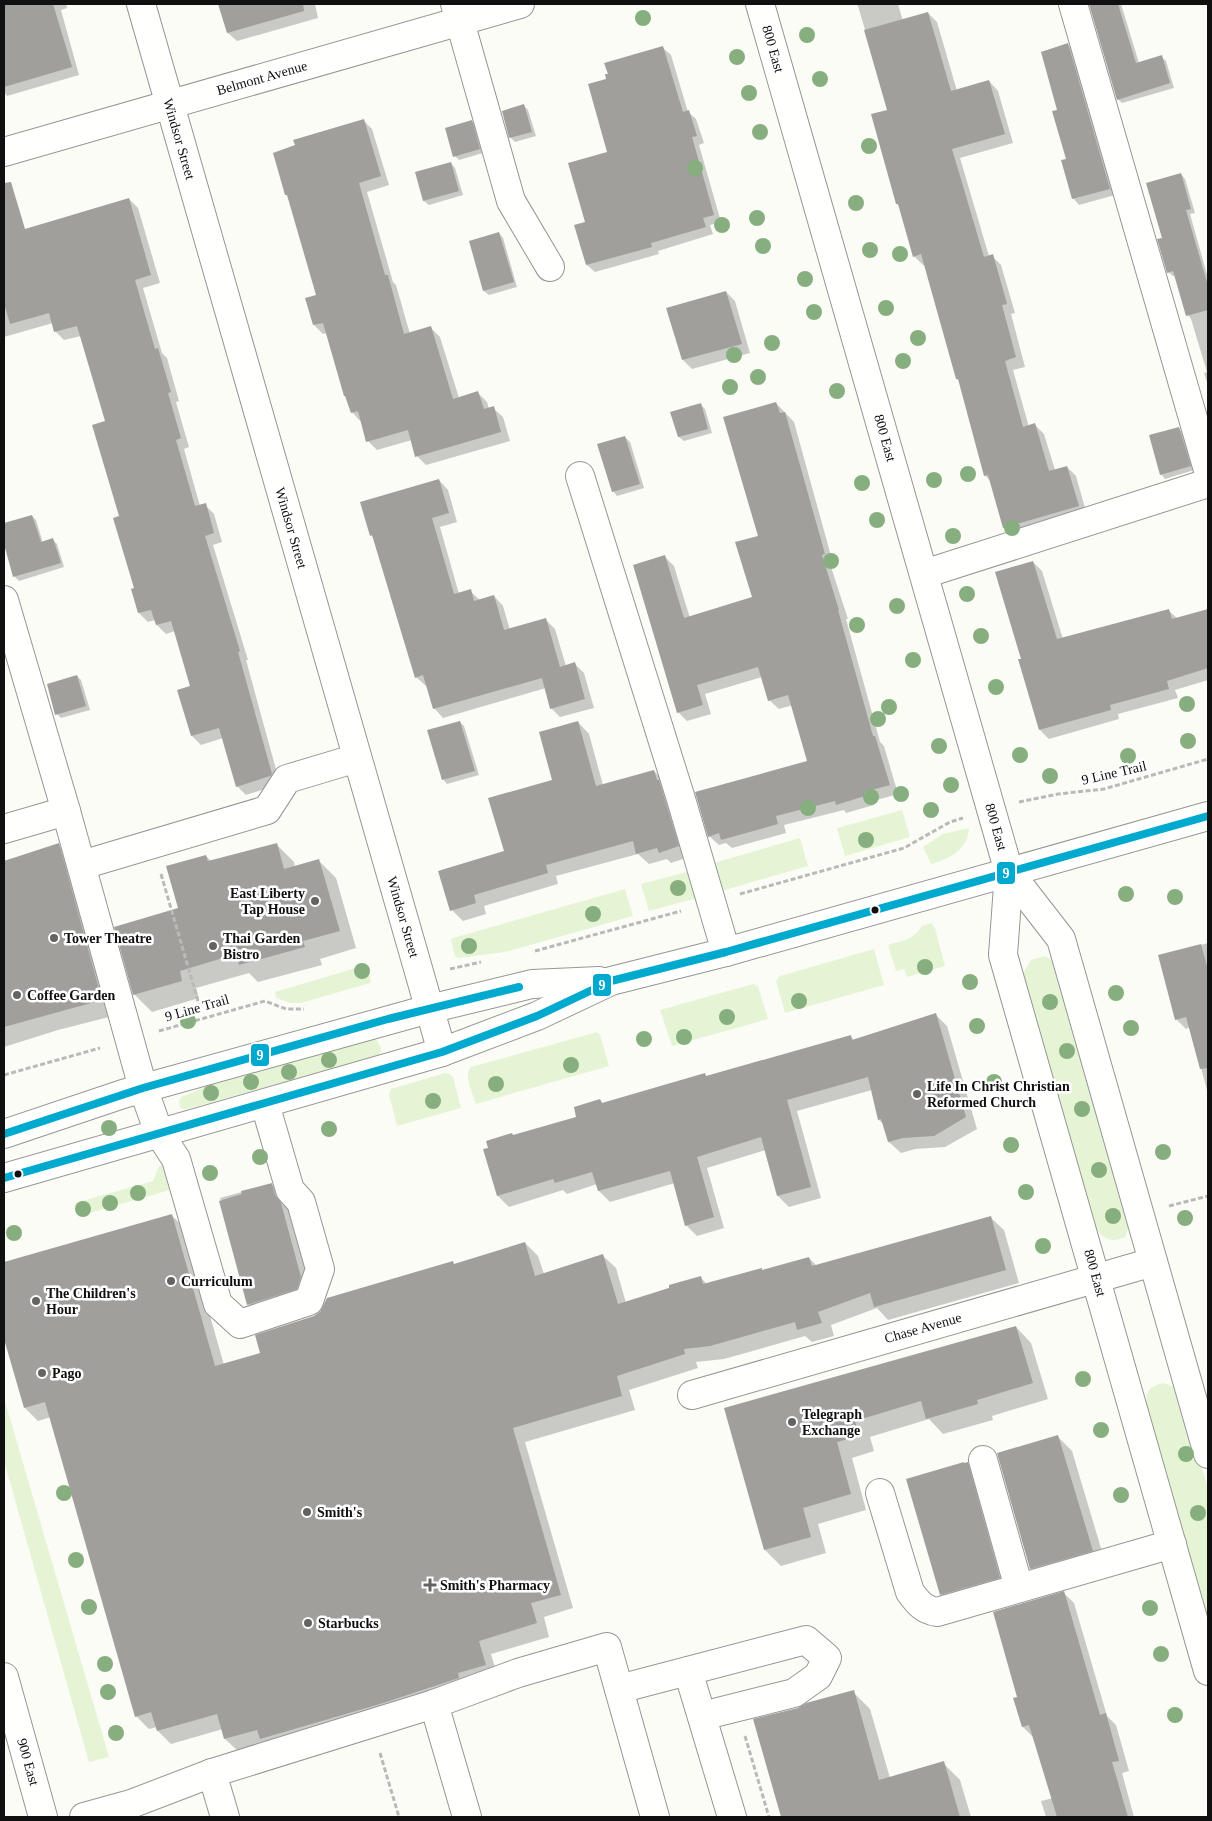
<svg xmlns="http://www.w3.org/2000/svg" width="1212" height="1821" viewBox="0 0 1212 1821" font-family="Georgia,serif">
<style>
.green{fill:#e5f4d5}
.shadow{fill:#0003}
.building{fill:#a09f9c}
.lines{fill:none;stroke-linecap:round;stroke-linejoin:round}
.minor-casing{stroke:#969694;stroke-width:30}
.path{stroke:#b9b9b8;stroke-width:3;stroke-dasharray:5 2.5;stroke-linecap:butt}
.minor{stroke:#fffffe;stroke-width:28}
.bus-1-casing{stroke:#fff;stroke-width:11}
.bus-1{stroke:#00a9ce;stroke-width:8}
.tree{fill:#87ae7e}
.poi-dot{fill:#636361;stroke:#fff;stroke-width:2}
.bus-dot{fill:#101010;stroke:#fff;stroke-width:2}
.labels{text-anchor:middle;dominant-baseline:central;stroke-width:5;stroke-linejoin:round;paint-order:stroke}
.street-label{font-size:14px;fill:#101010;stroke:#fff}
.poi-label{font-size:14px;font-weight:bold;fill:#101010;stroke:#fff;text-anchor:start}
.line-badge{stroke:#fff;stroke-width:2}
.badge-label{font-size:14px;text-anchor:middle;font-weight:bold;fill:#fff}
</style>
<rect width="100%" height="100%" fill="#fcfcf7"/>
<g class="green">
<polygon points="902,810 910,837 845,856 837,828"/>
<path d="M 969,828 C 968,850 949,859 931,864 L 923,847 L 943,834 Z"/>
<polygon points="800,838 808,866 718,892 710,864"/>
<polygon points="694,870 701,897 649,911 641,884"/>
<polygon points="625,889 633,916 505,952 459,958 455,956 451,940 453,938"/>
<path d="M 931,923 L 935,928 L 945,966 L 907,977 L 904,969 L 896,971 L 888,945 C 904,940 913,940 922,926 Z"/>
<polygon points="874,949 884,985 785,1013 776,981 780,976"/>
<path d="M 1045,956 L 1056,963 L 1129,1226 L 1125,1237 C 1112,1243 1105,1240 1096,1229 L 1025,982 L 1024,972 L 1031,960 Z"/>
<polygon points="356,968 368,969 371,981 370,983 301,1003 290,1003 276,998 275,992"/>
<polygon points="753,984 758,986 768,1019 672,1046 660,1010"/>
<path d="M 597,1032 L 600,1035 L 609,1066 L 476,1104 C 473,1094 463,1076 471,1067 Z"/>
<path d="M 374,1038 C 379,1042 381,1046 381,1053 L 374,1057 L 187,1109 L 182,1109 C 178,1104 179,1101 181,1097 L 222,1080 Z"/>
<polygon points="445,1073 450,1074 453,1077 461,1108 397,1126 389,1095 391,1089"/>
<polygon points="166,1165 173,1189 79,1216 75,1203 153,1181 159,1166"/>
<path d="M 1163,1383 L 1175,1387 L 1181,1393 L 1208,1489 L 1208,1619 L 1147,1407 C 1145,1392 1148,1387 1163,1383 Z"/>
<polygon points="4,1398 109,1757 89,1762 4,1461"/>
</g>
<g class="shadow">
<polygon points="4,4 66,4 67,8 61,10 79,75 7,96 4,92 4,40 7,39 4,28"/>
<polygon points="220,4 315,4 318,18 237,41 228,33"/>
<polygon points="856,4 898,4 903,21 928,13 937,22 957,91 989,81 998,91 1013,143 960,158 989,256 992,256 1001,265 1015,313 1011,314 1025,367 1013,370 1029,427 1035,425 1044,434 1055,470 1067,467 1076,476 1087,515 1014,536 1004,527 991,482 985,475 959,381 957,379 925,265 923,265 914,256 901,207 897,204 889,111 858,6"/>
<polygon points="1090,4 1121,4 1139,63 1161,57 1166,61 1174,88 1122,103 1118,99"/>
<polygon points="1068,45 1074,51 1115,195 1079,205 1073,198 1059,110"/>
<polygon points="663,48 671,55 688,112 696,119 704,143 699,145 721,222 710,225 713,234 658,251 659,254 595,272 587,265 587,223 609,153 607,79"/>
<polygon points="524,106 528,110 536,136 515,142 511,138 503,112"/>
<polygon points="363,120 372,129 389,185 367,192 393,282 396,285 410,334 431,328 440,337 459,398 478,393 487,402 489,409 493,408 503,417 510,441 426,465 417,456 412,440 377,450 368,441 361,422 352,412 327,333 323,334 314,325 318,296 289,198 286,194"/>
<polygon points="471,121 476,125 483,153 459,160 455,156"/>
<polygon points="451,163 455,168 463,195 429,205 424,201"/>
<polygon points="1181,174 1185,179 1195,213 1190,214 1208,278 1208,385 1204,373 1207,372 1191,319 1188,315 1176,275 1173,276 1168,272 1163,239"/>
<polygon points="129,199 138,208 160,283 143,288 162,353 167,358 179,401 176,402 189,447 184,449 200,506 205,505 214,514 222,542 213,545 248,660 246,660 280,784 246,795 237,786 223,738 201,745 192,736 192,687 175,631 166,634 157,625 155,620 148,622 139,613 136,589 120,517 107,422 81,336 64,340 55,331 53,323 4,337 4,234 24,228 26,230"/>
<polygon points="499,233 503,238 517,287 489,295 484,291 470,241"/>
<polygon points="726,292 735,301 750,353 692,369 683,360"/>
<polygon points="776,403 794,422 833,563 830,564 848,619 846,619 880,742 884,746 898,794 873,801 874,805 846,813 844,810 784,825 786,833 732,848 726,843 719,845 709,836 808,761 793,705 779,709 769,700 762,677 705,694 711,714 687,721 678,712 665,557 674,566 690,618 754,598 759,536"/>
<polygon points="701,405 705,409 712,433 684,441 679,437 672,413"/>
<polygon points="1179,429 1183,433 1194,470 1165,479 1161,474"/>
<polygon points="625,437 630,442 644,488 617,496 613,491"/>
<polygon points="439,480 448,490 457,522 440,527 459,594 470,591 480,600 494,596 503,606 510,630 545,619 555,629 566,666 575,664 584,673 594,708 560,717 551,708 546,688 443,718 434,708 427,686 426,686 416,677 375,539 371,535"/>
<polygon points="32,516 36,520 43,543 53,540 57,544 64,567 19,581 15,577 4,540 4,524"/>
<polygon points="1033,562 1042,571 1063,639 1169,611 1178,619 1208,611 1208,680 1175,690 1178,698 1118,714 1119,719 1049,739 1040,730 1020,660 1022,660"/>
<polygon points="77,676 81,680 90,710 61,718 57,714"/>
<polygon points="460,722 464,726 479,775 447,784 443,779"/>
<polygon points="578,722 589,734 603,785 654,771 665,782 689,857 671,863 667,859 649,864 638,854 556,876 558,884 484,906 486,914 463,921 452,910 505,852 554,781"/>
<polygon points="276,844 294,862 295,867 319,861 336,878 356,948 320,959 322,965 258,982 249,973 196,988 199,998 152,1012 134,994 206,856 211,861"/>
<polygon points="58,845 74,860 117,1015 58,1030 4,1047 4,861"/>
<polygon points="1208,943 1208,1094 1190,1027 1186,1029 1176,1019 1159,956"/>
<polygon points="936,1015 947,1026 977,1129 945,1147 915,1149 901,1153 889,1142 884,1125 879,1120 872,1090 797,1111 821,1198 789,1207 778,1196 766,1150 707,1168 724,1228 697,1236 686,1225 675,1183 610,1202 599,1191 597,1184 567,1194 563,1190 509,1207 498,1196 514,1136 578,1118 600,1101 603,1104 705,1075 707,1077 850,1036 854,1040"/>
<polygon points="271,1184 290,1203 318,1296 267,1323 248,1304 220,1198"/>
<polygon points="171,1215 185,1228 224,1365 262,1354 315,1317 455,1265 525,1243 538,1256 544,1274 602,1255 616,1268 626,1303 700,1277 707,1284 761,1269 763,1271 809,1258 817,1266 990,1217 1004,1230 1019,1283 888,1320 877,1308 831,1325 834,1336 812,1342 805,1336 724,1359 696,1362 698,1368 629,1390 635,1410 525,1442 573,1608 544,1617 549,1637 491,1654 498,1678 239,1752 225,1739 223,1729 171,1744 158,1731 157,1727 149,1729 136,1716 51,1417 38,1421 25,1408 4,1335 4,1264"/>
<polygon points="1016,1327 1031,1343 1048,1399 992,1416 993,1420 943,1434 929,1419 870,1437 874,1451 852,1458 866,1510 818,1524 826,1553 781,1566 765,1550 725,1409"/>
<polygon points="1058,1437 1072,1451 1106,1565 1045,1582 1031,1568"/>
<polygon points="968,1463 982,1477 1013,1591 955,1608 941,1594"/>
<polygon points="1064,1593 1074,1603 1107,1716 1116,1725 1129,1771 1122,1773 1134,1817 1046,1817 1041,1801 1053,1798 1033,1737 1023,1727 1015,1699 1019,1698"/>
<polygon points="853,1692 870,1709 890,1778 943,1763 960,1780 971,1817 782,1817 755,1720 798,1709"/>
</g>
<g class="building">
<polygon points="4,4 53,4 72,67 4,87"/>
<polygon points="218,4 303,4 304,11 227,33"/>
<polygon points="1089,4 1118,4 1136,63 1162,55 1170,83 1117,100"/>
<polygon points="928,12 951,91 989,80 1005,134 952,149 984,257 993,254 1007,304 1002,305 1016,357 1005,361 1023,427 1035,423 1049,471 1067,466 1079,506 1003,528 988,475 984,476 958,379 956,379 921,254 913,257 898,204 896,204 871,114 887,110 864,30"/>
<polygon points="1068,43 1110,189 1072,199 1061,160 1066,159 1052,111 1057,110 1041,52"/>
<polygon points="663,46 683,112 689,110 697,136 692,137 714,215 703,218 706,227 651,243 652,247 586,265 574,225 585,222 568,163 607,152 588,84 606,79 605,74 608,74 604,63"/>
<polygon points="524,104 532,132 509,138 502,111"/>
<polygon points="364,119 381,176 359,183 385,275 388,275 404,334 431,326 453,399 478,391 484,409 494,406 501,432 415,457 408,430 366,442 358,411 351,413 345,396 344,396 323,323 313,325 305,298 316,295 287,195 285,195 273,153 295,145 293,140"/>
<polygon points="472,120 480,149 453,157 445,128"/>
<polygon points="451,162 459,191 423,201 415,172"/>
<polygon points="1181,173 1191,209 1186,210 1208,286 1208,310 1186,316 1173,271 1167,273 1157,239 1162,238 1146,183"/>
<polygon points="11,182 25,229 129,198 151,275 135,280 155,349 158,348 171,392 168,393 181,438 176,440 195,506 206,503 214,533 205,536 240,651 238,652 272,774 270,776 236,787 219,728 191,736 177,690 190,686 171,621 156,625 151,610 138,613 131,589 134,588 113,518 119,516 92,425 105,421 77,326 54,332 49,313 10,324 4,303 4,183"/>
<polygon points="499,232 514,282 483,291 469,241"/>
<polygon points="726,291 742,344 682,360 666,308"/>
<polygon points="776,402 780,413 785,412 825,554 822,555 839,610 838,610 873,736 875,736 890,785 864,792 865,796 836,805 835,801 776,816 778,824 721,840 719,833 708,837 695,792 807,761 788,695 768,701 758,667 697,685 703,705 677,713 633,565 665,555 684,618 752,597 735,542 758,536 723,417"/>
<polygon points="701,403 708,429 678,437 670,412"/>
<polygon points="1179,427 1191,466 1160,475 1149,435"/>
<polygon points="625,436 640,484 612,492 597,444"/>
<polygon points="439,479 449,513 432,518 454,594 471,589 474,601 494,595 504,630 546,618 560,667 575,662 585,699 550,709 542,678 433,709 423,675 415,678 372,535 370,536 360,502"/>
<polygon points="32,515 41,542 53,538 61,563 13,577 4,544 4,523"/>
<polygon points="1033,561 1057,639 1169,609 1172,619 1208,609 1208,668 1167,681 1169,689 1110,705 1111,710 1039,730 1018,659 1021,659 995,572"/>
<polygon points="77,675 86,706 55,715 47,684"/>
<polygon points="460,721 475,771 442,780 427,730"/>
<polygon points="578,721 596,786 654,770 657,780 659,780 679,846 659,853 657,848 636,854 633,841 546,865 548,873 474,895 476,903 450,911 438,871 504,851 488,798 552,780 539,732"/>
<polygon points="59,843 102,1000 4,1027 4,861"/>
<polygon points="277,843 284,869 319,859 340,931 303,941 305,947 239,965 236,954 180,971 182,981 133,995 114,927 178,908 166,866 206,855 208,861"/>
<polygon points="1201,944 1208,970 1208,1068 1200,1069 1186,1017 1175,1020 1158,955"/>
<polygon points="936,1013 966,1117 934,1136 903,1138 888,1142 881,1119 878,1120 868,1077 787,1100 811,1187 777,1196 761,1137 697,1157 714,1217 685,1226 670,1171 598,1191 592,1172 555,1183 553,1179 497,1196 483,1149 488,1148 486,1141 512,1133 513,1135 576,1117 574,1107 600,1099 602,1103 705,1073 706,1076 851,1035 852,1040"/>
<polygon points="272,1183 275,1195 281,1203 301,1277 297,1289 247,1305 219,1201 242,1194 241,1191"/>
<polygon points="172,1214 215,1366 260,1353 255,1335 314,1316 320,1312 327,1298 453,1261 454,1264 525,1242 535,1276 603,1254 618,1304 669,1288 669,1285 701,1276 703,1284 762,1268 762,1270 809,1257 812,1266 991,1216 1006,1270 874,1307 870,1293 818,1312 822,1323 797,1330 795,1322 710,1346 684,1349 685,1354 617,1376 622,1396 513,1428 561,1595 531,1603 537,1623 479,1641 486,1665 458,1673 459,1678 380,1704 260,1739 257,1730 224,1739 217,1714 157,1731 151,1712 135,1717 45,1402 24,1408 4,1339 4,1262"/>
<polygon points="1016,1326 1033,1383 977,1400 978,1404 926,1419 921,1401 855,1421 859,1436 837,1442 851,1494 803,1508 811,1537 764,1550 724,1408"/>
<polygon points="1058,1435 1093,1551 1030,1569 997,1453"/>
<polygon points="964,1462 964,1463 968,1462 1000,1578 940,1595 906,1479"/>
<polygon points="1064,1591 1100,1715 1106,1713 1119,1761 1112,1762 1128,1817 1057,1817 1029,1725 1022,1727 1013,1698 1017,1697 993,1612"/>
<polygon points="854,1690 879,1780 944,1761 960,1817 781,1817 753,1719 798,1708 806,1703"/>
</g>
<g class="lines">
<defs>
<g id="minor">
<polyline points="141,4 442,1052"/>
<polyline points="455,4 511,201 550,267"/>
<polyline points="760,4 1009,872 1003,955 1208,1671"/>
<polyline points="1073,4 1208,470"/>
<polyline points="4,152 520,4"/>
<polyline points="580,476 681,799 726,952"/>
<polyline points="924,574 1208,483"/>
<polyline points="4,600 66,811"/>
<polyline points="4,829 66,811 143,1088 159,1133 176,1159 218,1304 240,1324 309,1301 320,1269 301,1202 290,1190 265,1104"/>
<polyline points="82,865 267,810 287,779 357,758"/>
<polyline points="1009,872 1061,939 1208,1454"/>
<polyline points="4,1134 123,1094 429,1009 532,984 599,981"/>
<polyline points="4,1178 442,1052 537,1016 611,981 726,952 1208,816"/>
<polyline points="692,1395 1153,1262"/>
<polyline points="983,1460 1019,1588"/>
<path d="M 880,1493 L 910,1592 C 918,1603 924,1610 937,1612 L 1172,1544"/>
<polyline points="688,1671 732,1817"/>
<polyline points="4,1677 43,1817"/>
<polyline points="619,1689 806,1640 827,1658 818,1676 794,1693 702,1716"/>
<polyline points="434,1704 467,1817"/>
<polyline points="212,1773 225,1817"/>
<polyline points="84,1817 131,1804 212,1773 434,1704 518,1673 607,1647 655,1817"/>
</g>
</defs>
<use href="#minor" class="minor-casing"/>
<g class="path">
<polyline points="1019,802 1058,794 1104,789 1208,759"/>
<polyline points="161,874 200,1008"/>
<polyline points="740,894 904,848 950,822 963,818"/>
<polyline points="535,951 681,911"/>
<polyline points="450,969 481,962"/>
<polyline points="159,1031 265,1001 286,1009 304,1009"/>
<polyline points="4,1075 100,1048"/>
<polyline points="1169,1206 1208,1196"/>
<polyline points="745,1736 769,1817"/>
<polyline points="380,1753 399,1817"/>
</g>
<use href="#minor" class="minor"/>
<defs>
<g id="bus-1">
<polyline points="4,1134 143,1088 388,1019 519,987"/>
<polyline points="4,1178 442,1052 537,1016 611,981 726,952 1208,816"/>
</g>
</defs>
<use href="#bus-1" class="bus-1-casing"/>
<use href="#bus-1" class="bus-1"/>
</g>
<g class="tree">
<circle cx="643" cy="18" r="8"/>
<circle cx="807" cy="35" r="8"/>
<circle cx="737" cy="57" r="8"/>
<circle cx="820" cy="79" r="8"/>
<circle cx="749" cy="93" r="8"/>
<circle cx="760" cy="132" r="8"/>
<circle cx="869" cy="146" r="8"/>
<circle cx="695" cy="168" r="8"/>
<circle cx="856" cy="203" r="8"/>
<circle cx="757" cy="218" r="8"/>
<circle cx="722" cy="225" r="8"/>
<circle cx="763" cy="246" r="8"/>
<circle cx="870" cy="250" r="8"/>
<circle cx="900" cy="254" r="8"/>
<circle cx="805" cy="279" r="8"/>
<circle cx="886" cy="308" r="8"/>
<circle cx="814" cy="312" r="8"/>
<circle cx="918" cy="338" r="8"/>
<circle cx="772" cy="343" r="8"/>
<circle cx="734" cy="355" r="8"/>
<circle cx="903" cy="361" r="8"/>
<circle cx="758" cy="377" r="8"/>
<circle cx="730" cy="387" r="8"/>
<circle cx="837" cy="391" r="8"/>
<circle cx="968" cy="474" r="8"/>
<circle cx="934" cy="480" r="8"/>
<circle cx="862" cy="483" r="8"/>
<circle cx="877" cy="520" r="8"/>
<circle cx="1012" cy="528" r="8"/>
<circle cx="953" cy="536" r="8"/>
<circle cx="831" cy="561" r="8"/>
<circle cx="967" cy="594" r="8"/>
<circle cx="897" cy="606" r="8"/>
<circle cx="857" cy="625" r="8"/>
<circle cx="981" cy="636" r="8"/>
<circle cx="913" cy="660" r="8"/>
<circle cx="996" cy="687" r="8"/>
<circle cx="1187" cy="704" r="8"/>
<circle cx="889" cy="707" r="8"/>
<circle cx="878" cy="719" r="8"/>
<circle cx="1188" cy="741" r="8"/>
<circle cx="939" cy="746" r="8"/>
<circle cx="1020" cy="755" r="8"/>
<circle cx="1128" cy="756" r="8"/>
<circle cx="1050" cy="776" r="8"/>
<circle cx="951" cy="785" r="8"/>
<circle cx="901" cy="794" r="8"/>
<circle cx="871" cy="797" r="8"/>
<circle cx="808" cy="808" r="8"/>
<circle cx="931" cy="810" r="8"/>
<circle cx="866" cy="840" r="8"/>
<circle cx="678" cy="888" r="8"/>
<circle cx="1126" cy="894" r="8"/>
<circle cx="1175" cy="897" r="8"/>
<circle cx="593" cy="914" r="8"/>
<circle cx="469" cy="946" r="8"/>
<circle cx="925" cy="967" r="8"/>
<circle cx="362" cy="971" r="8"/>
<circle cx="970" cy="982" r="8"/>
<circle cx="1116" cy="993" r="8"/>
<circle cx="799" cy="1001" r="8"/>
<circle cx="1050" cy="1002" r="8"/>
<circle cx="727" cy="1017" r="8"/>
<circle cx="188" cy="1021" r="8"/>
<circle cx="977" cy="1026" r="8"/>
<circle cx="1131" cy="1028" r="8"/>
<circle cx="684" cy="1037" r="8"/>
<circle cx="644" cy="1039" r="8"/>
<circle cx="1067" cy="1051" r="8"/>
<circle cx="329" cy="1060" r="8"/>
<circle cx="571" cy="1065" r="8"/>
<circle cx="289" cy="1072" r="8"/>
<circle cx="251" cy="1082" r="8"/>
<circle cx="994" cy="1082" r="8"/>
<circle cx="496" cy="1084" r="8"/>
<circle cx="211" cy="1093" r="8"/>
<circle cx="433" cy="1101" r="8"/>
<circle cx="1082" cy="1109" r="8"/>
<circle cx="109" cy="1128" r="8"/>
<circle cx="329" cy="1129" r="8"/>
<circle cx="1011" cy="1145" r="8"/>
<circle cx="1163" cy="1152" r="8"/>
<circle cx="260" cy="1157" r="8"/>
<circle cx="1099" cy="1170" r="8"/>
<circle cx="210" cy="1173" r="8"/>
<circle cx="1026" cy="1192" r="8"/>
<circle cx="138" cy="1193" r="8"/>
<circle cx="110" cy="1203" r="8"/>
<circle cx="83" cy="1209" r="8"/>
<circle cx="1113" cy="1216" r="8"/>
<circle cx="1185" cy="1218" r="8"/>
<circle cx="14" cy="1233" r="8"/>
<circle cx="1043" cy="1246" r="8"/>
<circle cx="1083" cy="1379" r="8"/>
<circle cx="1101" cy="1430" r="8"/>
<circle cx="1186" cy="1454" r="8"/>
<circle cx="64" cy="1493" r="8"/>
<circle cx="1121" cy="1495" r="8"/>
<circle cx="1198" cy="1513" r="8"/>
<circle cx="76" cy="1560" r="8"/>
<circle cx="89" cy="1607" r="8"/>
<circle cx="1150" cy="1608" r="8"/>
<circle cx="1161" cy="1654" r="8"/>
<circle cx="105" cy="1664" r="8"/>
<circle cx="108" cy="1692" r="8"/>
<circle cx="1175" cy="1715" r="8"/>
<circle cx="116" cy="1733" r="8"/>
</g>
<g class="poi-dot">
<circle cx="315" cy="901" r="5"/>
<circle cx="54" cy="938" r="5"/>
<circle cx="213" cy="946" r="5"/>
<circle cx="17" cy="995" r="5"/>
<circle cx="917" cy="1094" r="5"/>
<circle cx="171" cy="1281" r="5"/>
<circle cx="36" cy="1301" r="5"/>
<circle cx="42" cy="1373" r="5"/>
<circle cx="792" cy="1422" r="5"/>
<circle cx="307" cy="1512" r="5"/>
<path d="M427.5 1577.5h5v5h5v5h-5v5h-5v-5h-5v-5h5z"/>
<circle cx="308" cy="1623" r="5"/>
</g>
<g class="bus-dot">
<circle cx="875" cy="910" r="4.5"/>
<circle cx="18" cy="1174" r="4.5"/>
</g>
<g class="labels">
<g class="street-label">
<text transform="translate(773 49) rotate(74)">800 East</text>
<text transform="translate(262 78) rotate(-16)">Belmont Avenue</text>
<text transform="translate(179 139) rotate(74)">Windsor Street</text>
<text transform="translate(885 438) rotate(74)">800 East</text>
<text transform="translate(291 528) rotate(74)">Windsor Street</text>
<text transform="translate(1114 773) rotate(-13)">9 Line Trail</text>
<text transform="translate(996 827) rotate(74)">800 East</text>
<text transform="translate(403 917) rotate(74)">Windsor Street</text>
<text transform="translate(197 1008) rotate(-16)">9 Line Trail</text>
<text transform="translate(1095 1273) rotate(74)">800 East</text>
<text transform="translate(923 1328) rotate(-16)">Chase Avenue</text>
<text transform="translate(28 1762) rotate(74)">900 East</text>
</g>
<g class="poi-label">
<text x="305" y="893" text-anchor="end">East Liberty<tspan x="305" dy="16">Tap House</tspan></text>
<text x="64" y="938">Tower Theatre</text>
<text x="223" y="938">Thai Garden<tspan x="223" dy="16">Bistro</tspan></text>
<text x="27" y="995">Coffee Garden</text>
<text x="927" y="1086">Life In Christ Christian<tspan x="927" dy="16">Reformed Church</tspan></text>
<text x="181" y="1281">Curriculum</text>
<text x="46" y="1293">The Children's<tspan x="46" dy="16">Hour</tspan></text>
<text x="52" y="1373">Pago</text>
<text x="802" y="1414">Telegraph<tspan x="802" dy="16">Exchange</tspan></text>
<text x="317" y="1512">Smith's</text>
<text x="440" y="1585">Smith's Pharmacy</text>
<text x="318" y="1623">Starbucks</text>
</g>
</g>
<g class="line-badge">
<rect x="996" y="861" width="20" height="24" rx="5" fill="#00a9ce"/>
<rect x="592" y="973" width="20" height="24" rx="5" fill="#00a9ce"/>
<rect x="250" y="1043" width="20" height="24" rx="5" fill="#00a9ce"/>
</g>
<g class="badge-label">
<text x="1006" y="878">9</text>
<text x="602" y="990">9</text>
<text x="260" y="1060">9</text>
</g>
<rect width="1212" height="1821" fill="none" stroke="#101010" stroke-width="10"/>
</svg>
